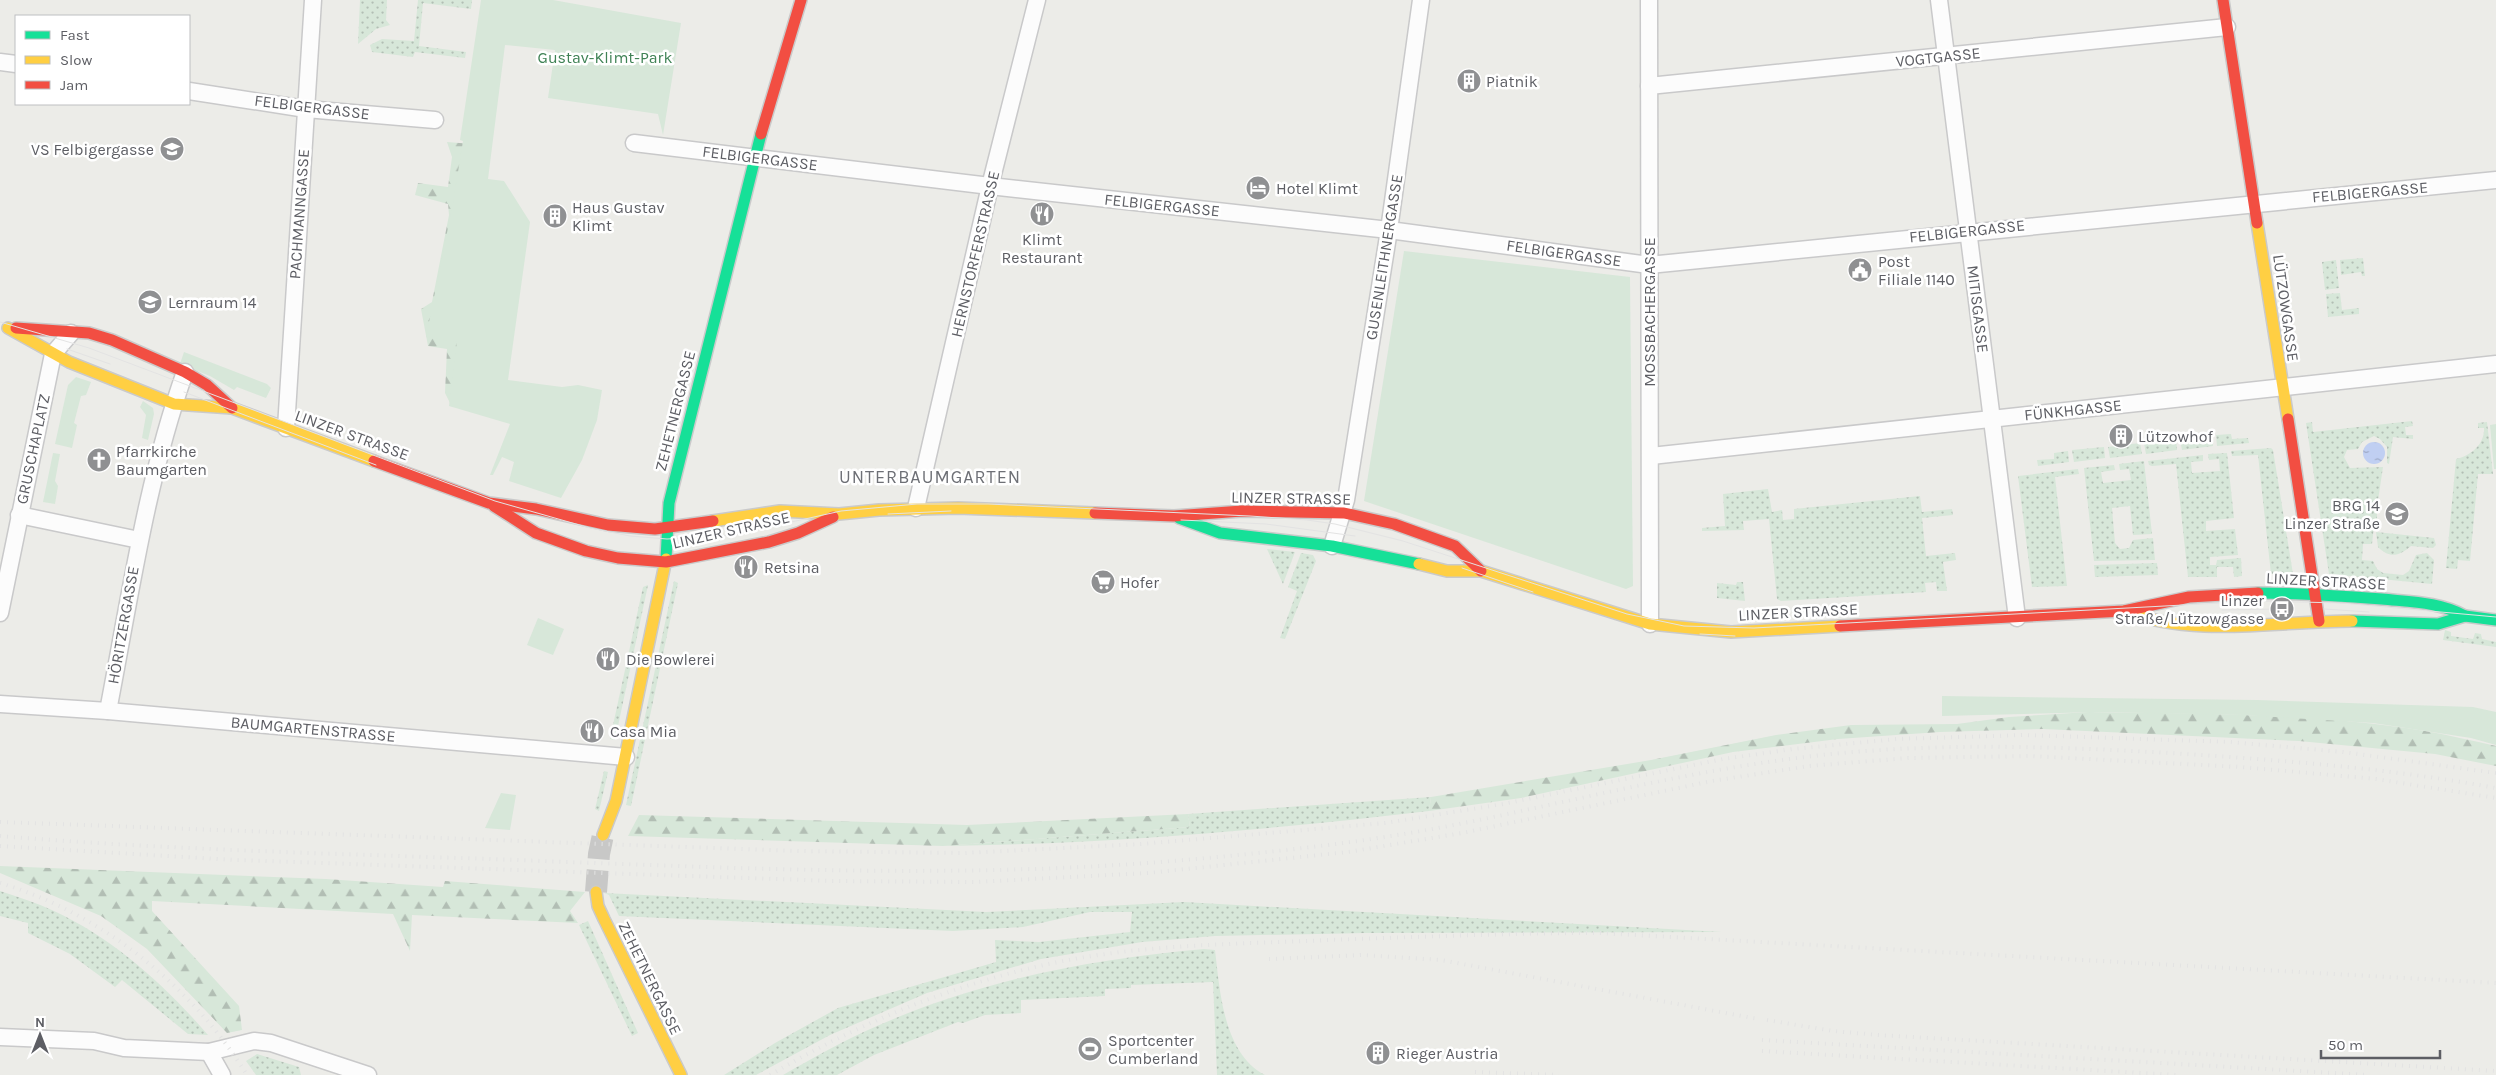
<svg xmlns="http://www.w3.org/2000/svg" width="2496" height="1075" viewBox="0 0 2496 1075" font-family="Karla,sans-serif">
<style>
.grass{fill:url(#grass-dots)}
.forest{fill:url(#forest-firs)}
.green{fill:#d7e7d9}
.water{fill:url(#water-ripples)}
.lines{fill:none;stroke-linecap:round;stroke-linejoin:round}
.secondary-tunnel{stroke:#c8c8c7;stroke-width:22;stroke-dasharray:22 11;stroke-linecap:butt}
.street-casing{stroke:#c9c9ca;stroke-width:19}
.fast-casing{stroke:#cacaca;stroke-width:14}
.slow-casing{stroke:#cacaca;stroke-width:14}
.jam-casing{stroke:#cacaca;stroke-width:14}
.street{stroke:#fcfcfc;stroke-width:16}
.fast{stroke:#16e098;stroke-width:11}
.slow{stroke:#ffcf43;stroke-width:11}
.jam{stroke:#f24e42;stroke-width:11}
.tram{stroke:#e3e3e3;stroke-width:1}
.rail{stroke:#e3e3e3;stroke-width:4;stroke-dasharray:1 6;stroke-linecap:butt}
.labels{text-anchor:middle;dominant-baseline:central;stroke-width:5;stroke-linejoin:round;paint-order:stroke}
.park-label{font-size:16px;fill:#3f8255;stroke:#fff}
.street-label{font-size:16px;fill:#5d5e64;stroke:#fff}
.poi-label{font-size:16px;fill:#5d5e64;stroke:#fff;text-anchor:start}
.neighbourhood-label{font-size:18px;letter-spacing:1px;fill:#6e7076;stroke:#fff}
</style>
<defs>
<pattern id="grass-dots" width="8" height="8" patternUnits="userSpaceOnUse" patternTransform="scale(1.25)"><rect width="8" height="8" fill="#d7e7d9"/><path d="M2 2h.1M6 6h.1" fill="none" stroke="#b2beb4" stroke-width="1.8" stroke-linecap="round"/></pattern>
<pattern id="forest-firs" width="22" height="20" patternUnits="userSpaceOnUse" patternTransform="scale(1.25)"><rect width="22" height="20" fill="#d7e7d9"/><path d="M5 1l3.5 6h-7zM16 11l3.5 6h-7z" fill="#b2beb4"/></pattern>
<pattern id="water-ripples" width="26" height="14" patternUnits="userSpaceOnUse" patternTransform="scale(1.25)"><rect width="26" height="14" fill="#c0cff2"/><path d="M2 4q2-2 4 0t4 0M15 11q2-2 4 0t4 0" fill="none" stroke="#9fabc8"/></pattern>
</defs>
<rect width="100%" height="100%" fill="#ecece8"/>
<g class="grass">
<polygon points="360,0 387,0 386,20 390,25 376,29 358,44"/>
<polygon points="418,0 472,0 471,9 423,3 419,46 466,52 465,58 415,52 413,57 372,52 370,45 382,39 414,41"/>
<polygon points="2363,258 2365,276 2362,276 2361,272 2341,275 2340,260"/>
<polygon points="2336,260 2339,288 2325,290 2322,262"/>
<polygon points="2340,293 2342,310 2359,308 2359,314 2328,317 2326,294"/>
<polygon points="2412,421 2413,426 2405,427 2406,435 2413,435 2413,439 2393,437 2389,464 2387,463 2387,447 2380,439 2374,436 2362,442 2358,449 2347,450 2344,457 2350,468 2383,467 2377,507 2377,526 2374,526 2372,544 2363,544 2362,560 2373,561 2377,569 2383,573 2403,575 2409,571 2416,555 2427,553 2434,560 2432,584 2329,574 2306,423 2312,422 2313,432"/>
<path d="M 2487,422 L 2493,474 L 2478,474 L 2470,561 L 2458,560 L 2457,569 L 2446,568 L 2456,459 C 2471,456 2485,444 2484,428 L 2478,428 L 2478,423 Z"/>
<polygon points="2231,434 2232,439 2248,438 2249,443 2217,446 2216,435"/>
<polygon points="2212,436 2213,446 2182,450 2180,439"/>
<polygon points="2176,439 2177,450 2146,454 2144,443"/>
<polygon points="2140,443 2142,454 2110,458 2108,447"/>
<polygon points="2104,447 2105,458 2074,462 2072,450"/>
<polygon points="2271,448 2273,450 2293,574 2271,574 2258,455 2232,456 2231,451"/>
<polygon points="2068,451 2069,462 2038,466 2037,460 2054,459 2054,453"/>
<polygon points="2227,453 2234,518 2206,521 2206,531 2235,529 2238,555 2210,557 2210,565 2216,565 2217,560 2241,558 2242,576 2234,577 2233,567 2217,567 2217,577 2188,577 2176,464 2152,466 2149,465 2148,461 2203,455 2203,461 2191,462 2192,473 2220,471 2219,459 2209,460 2208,454"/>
<polygon points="2144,461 2152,534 2133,535 2130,506 2112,508 2115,543 2120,549 2129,548 2133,540 2153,538 2155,560 2094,561 2084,468 2114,465 2115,470 2101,472 2103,483 2131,480 2129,469 2120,470 2119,464"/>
<polygon points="2078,469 2079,474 2055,477 2067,586 2032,587 2018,476"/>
<polygon points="1768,489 1772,512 1782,510 1783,520 1794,519 1794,509 1920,496 1922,512 1952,509 1953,515 1922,518 1926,556 1955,553 1956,560 1943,562 1947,591 1937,591 1936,582 1925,583 1926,592 1781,601 1777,599 1769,519 1743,521 1744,530 1702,531 1702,528 1725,526 1723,494"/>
<path d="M 2376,532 L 2434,538 L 2436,545 L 2433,548 L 2411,546 C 2399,556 2390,559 2378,547 Z"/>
<polygon points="1267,549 1295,552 1283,584"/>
<polygon points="1301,553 1313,555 1316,561 1285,639 1280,638 1297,591 1288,587"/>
<polygon points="2157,563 2158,575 2095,577 2094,565"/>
<polygon points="674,581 678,583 631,806 626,805"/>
<polygon points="1737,582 1743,582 1745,601 1717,598 1717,583 1736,585"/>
<polygon points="648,585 615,740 610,739 643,587"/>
<polygon points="2445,630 2451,632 2451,636 2473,639 2475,633 2481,634 2482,639 2496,642 2496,647 2443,640"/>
<polygon points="604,771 608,772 599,811 595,809"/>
<path d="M 1431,797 L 1429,811 C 1268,830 1106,844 943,846 L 1190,827 L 1188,814 Z"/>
<path d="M 0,891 C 18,897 37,903 54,911 C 114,939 165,985 208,1035 L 188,1034 L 122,980 L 115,987 L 70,954 L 28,933 L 28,923 L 0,916 Z"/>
<polygon points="604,893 986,912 1184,902 1722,932 1365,933 1215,936 1142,942 1041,959 927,993 830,1035 756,1075 724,1075 775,1043 838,1008 996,962 995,940 1039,942 1130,932 1132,912 1090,912 1023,927 953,931 619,916 609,895"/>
<polygon points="588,921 638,1033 632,1036 579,925"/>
<path d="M 1204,949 L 1215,950 C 1220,991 1223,1053 1265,1075 L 1217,1075 L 1213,982 L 1131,985 L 1131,988 L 1105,989 L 1105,996 L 1021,1000 L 1021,1013 L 985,1015 L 963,1023 L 958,1022 L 874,1055 L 837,1075 L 783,1075 C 813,1058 844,1040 877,1026 C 981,980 1091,959 1204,949 Z"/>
<polygon points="257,1054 299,1067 301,1075 256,1075 246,1061"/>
</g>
<g class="forest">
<polygon points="447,142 472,144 464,348 452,407 445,393 447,349 428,346 421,309 432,302 449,215 448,204 415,195 418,183 448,187 452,157"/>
<path d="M 2089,712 C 2201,714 2315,713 2425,731 C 2449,735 2473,741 2496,746 L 2496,766 L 2435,754 L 2299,741 L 2043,729 L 1940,732 L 1838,739 L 1733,752 L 1521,798 L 1429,811 L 1431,797 L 1651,760 L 1776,735 L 1851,725 L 1957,724 L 2009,717 Z"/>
<polygon points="1188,814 1190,827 943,846 628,836 639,815 967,825"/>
<polygon points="0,866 326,879 443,887 445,881 585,892 570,911 578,923 412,915 410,951 393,914 152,901 152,911 239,1006 242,1030 227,1033 147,949 101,916 0,873"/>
</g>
<g class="green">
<polygon points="481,0 553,0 681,23 663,135 658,114 548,98 555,50 505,45 488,179 504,181 530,222 508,380 562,387 578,385 602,390 597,420 582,460 561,498 509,481 514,462 502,457 493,475 490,475 510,424 449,406 457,342 426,337 453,203 463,141 460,140"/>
<polygon points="1404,251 1630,277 1633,586 1626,589 1364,501"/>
<polygon points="184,352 267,384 271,388 266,398 237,387 234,390 210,376 180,364"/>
<polygon points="76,377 91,382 86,395 81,396 74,423 77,425 72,448 55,444 68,385"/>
<polygon points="143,401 153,408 154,414 148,440 142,438 146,415 140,407"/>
<polygon points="2496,424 2496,469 2494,469 2490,425"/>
<polygon points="53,453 60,454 55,481 58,486 55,504 43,502"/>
<polygon points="538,618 564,629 553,655 527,645"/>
<polygon points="1942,696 2257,700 2473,707 2496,712 2496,745 2471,738 2373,723 2242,715 2097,712 1942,716"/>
<polygon points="501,793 516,795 510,830 485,828"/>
</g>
<circle class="water" cx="2374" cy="453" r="11"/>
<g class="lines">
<polyline class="secondary-tunnel" points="596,892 599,854 603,835"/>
<defs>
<g id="street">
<polyline points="1649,0 1650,624"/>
<polyline points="1939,0 2017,618"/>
<polyline points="0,62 16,64"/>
<polyline points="1649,86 2227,27"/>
<polyline points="189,91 306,109 435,120"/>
<polyline points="634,143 990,186 1389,230 1649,265 2496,180"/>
<polyline points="286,428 313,0"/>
<polyline points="1651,456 2496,364"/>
<polyline points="916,508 990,186 1037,0"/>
<polyline points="19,515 139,540"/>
<polyline points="1332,546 1346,500 1389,230 1421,0"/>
<polyline points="0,613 53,354 71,333"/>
<polyline points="0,704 108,711 626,757"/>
<path d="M 108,711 C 130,597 146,482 185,372"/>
<polyline points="0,1037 94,1041 124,1048 209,1052 254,1041 271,1043 368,1075"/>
<polyline points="209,1052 222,1075"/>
</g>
<g id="fast">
<polyline points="1179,518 1220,533 1332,546 1419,564"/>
<polyline points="666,559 669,503 761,134"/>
<path d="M 2258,593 C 2300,593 2341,596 2382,599 C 2411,602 2440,602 2465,616"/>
<polyline points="2352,621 2438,624 2465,616 2496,620"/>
</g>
<g id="slow">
<polyline points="2257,223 2288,419"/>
<polyline points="8,328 69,362 174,404 232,408 374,461"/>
<polyline points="713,521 780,511 839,514 879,510 958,508 1095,513"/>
<polyline points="1419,564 1447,571 1481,571 1650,624 1731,632 1840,626"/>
<path d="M 2124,611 C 2195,638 2277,621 2352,621"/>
<polyline points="603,835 616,801 666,559"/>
<polyline points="596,892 598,906 604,919 681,1075"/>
</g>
<g id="jam">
<polyline points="2223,0 2257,223"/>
<polyline points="761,134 801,0"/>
<polyline points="16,328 89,333 112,340 185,372 207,385 232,408"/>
<polyline points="2288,419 2319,621"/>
<polyline points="374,461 489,503 536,509 608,525 655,529 713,521"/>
<polyline points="494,506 536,533 586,551 618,558 666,562 769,542 798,533 833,517"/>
<polyline points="1095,513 1174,516 1242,511 1344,513 1394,524 1455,546 1481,571"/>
<polyline points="1840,626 2124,611 2189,597 2258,593"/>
</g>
</defs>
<use href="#street" class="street-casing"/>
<use href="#fast" class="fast-casing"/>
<use href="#slow" class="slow-casing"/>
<use href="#jam" class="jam-casing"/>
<use href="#street" class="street"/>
<use href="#fast" class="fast"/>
<use href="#slow" class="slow"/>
<use href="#jam" class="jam"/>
<g class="tram">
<polyline points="0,322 89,348 495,501 590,528 630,536 667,539 733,535 841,511 917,504 988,504 1250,516 1307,520 1335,524 1403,541 1627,614 1684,626 1754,628 2258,601 2341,603 2496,617"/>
<polyline points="67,349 110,364"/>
<polyline points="184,392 376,465"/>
<polyline points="888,514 951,511"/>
<polyline points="1181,520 1266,524 1355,536"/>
<polyline points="1462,568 1533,592"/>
<polyline points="2324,609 2369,612"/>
<polyline points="2222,610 2282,609"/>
<polyline points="1700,634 1735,636"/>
</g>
<g class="rail">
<polyline points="0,822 796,851 965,853 1141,844 1385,823 1503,804 1723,759 1793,749 1897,739 2024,735 2230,742 2343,752 2496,773"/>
<path d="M 0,836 C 180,851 361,854 542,861 C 756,869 970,879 1184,860 C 1276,852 1368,842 1459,824 C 1574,801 1688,771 1805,757 C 1927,742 2048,746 2170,753 C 2280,760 2388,768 2496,788"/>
<polyline points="0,846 235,860 831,881 975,882 1148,873 1348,852 1462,833 1712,781 1809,766 1908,758 2031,756 2241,767 2376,779 2496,798"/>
<path d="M 0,883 C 101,913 192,986 247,1075"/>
<polyline points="1269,959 1362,955 1441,960 1758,1019"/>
<polyline points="1767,1020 1833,1031 1878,1035 2496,1071"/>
<polyline points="1762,1040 2369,1075"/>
<polyline points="1762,1051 2177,1075"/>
<polyline points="1475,1072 1559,1075"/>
<path d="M 770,1075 C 862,1021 963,980 1068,960 C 1154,944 1242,944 1329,940 C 1419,937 1509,933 1599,933 L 2496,983"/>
</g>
</g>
<defs>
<symbol id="building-disc" viewBox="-11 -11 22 22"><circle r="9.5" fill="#8f9092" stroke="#fff"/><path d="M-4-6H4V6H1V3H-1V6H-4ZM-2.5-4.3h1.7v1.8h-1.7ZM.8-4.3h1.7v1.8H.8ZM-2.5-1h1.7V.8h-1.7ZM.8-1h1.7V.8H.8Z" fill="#fff"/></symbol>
<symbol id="school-disc" viewBox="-11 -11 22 22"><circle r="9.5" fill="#8f9092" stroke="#fff"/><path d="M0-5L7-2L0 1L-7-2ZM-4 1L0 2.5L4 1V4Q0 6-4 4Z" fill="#fff"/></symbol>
<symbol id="hotel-disc" viewBox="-11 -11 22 22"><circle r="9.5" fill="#8f9092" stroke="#fff"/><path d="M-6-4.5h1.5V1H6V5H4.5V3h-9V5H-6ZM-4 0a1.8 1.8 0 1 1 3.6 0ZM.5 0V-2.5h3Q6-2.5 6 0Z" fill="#fff"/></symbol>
<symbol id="restaurant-disc" viewBox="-11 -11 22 22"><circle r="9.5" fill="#8f9092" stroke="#fff"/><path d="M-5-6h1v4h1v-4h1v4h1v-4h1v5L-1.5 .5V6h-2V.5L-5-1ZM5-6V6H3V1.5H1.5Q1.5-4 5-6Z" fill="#fff"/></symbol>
<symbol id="civic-disc" viewBox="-11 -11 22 22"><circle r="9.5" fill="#8f9092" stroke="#fff"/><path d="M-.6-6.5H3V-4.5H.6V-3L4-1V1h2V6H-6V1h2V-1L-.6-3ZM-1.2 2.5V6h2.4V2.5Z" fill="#fff"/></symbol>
<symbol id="church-disc" viewBox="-11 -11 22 22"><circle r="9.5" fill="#8f9092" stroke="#fff"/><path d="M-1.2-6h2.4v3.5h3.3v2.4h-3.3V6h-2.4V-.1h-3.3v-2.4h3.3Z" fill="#fff"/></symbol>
<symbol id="supermarket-disc" viewBox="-11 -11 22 22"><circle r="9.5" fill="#8f9092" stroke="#fff"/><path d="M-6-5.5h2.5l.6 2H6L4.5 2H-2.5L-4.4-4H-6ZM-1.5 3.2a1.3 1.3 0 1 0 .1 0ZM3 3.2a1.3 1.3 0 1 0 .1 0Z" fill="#fff"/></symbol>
<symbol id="bus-disc" viewBox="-11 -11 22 22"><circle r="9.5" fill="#8f9092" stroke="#fff"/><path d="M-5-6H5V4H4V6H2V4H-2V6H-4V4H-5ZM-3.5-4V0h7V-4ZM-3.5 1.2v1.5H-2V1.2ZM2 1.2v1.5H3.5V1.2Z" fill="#fff"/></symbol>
<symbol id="stadium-disc" viewBox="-11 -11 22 22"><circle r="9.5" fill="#8f9092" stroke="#fff"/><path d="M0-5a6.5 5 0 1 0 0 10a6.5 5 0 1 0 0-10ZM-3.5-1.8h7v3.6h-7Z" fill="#fff"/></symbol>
</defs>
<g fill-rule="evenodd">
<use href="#building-disc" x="1455" y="67" width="28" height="28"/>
<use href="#school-disc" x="158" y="135" width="28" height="28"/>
<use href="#hotel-disc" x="1244" y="174" width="28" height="28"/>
<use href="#restaurant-disc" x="1028" y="200" width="28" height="28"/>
<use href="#building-disc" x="541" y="202" width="28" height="28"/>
<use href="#civic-disc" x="1846" y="256" width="28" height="28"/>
<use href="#school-disc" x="136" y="288" width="28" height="28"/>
<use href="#building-disc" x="2107" y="422" width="28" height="28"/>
<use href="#church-disc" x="85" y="446" width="28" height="28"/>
<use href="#school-disc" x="2383" y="500" width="28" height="28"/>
<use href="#restaurant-disc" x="732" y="553" width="28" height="28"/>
<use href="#supermarket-disc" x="1089" y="568" width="28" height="28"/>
<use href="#bus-disc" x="2268" y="595" width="28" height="28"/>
<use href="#restaurant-disc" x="594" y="645" width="28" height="28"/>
<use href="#restaurant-disc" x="578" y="717" width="28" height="28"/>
<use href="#stadium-disc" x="1076" y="1035" width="28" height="28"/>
<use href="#building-disc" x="1364" y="1039" width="28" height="28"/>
</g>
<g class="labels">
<g class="park-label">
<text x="605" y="57">Gustav-Klimt-Park</text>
</g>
<g class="street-label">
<text transform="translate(1938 57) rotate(-6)">VOGTGASSE</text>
<text transform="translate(312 107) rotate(7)">FELBIGERGASSE</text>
<text transform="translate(760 158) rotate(7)">FELBIGERGASSE</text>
<text transform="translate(2370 192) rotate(-5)">FELBIGERGASSE</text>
<text transform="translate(1162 205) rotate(6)">FELBIGERGASSE</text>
<text transform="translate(299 214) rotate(-86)">PACHMANNGASSE</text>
<text transform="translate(1967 231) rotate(-6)">FELBIGERGASSE</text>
<text transform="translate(1564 253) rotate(8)">FELBIGERGASSE</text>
<text transform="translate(975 254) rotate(-77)">HERNSTORFERSTRASSE</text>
<text transform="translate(1384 257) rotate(-81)">GUSENLEITHNERGASSE</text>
<text transform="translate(2286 308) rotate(82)">LÜTZOWGASSE</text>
<text transform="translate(1978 309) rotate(83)">MITISGASSE</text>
<text transform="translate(1649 312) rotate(-90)">MOSSBACHERGASSE</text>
<text transform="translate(2073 410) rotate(-6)">FÜNKHGASSE</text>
<text transform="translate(675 411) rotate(-76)">ZEHETNERGASSE</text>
<text transform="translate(352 435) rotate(20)">LINZER STRASSE</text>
<text transform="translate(33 449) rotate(-78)">GRUSCHAPLATZ</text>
<text transform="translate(1291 498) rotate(1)">LINZER STRASSE</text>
<text transform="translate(731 530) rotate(-13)">LINZER STRASSE</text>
<text transform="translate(2326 581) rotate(3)">LINZER STRASSE</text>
<text transform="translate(1798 612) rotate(-3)">LINZER STRASSE</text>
<text transform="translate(123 625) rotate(-80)">HÖRITZERGASSE</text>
<text transform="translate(313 729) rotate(5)">BAUMGARTENSTRASSE</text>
<text transform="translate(650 978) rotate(64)">ZEHETNERGASSE</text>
</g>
<g class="poi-label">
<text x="1486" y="81">Piatnik</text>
<text x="154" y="149" text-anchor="end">VS Felbigergasse</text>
<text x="1276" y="188">Hotel Klimt</text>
<text x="572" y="207">Haus Gustav<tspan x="572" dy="18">Klimt</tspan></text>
<text x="1042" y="239" text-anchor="middle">Klimt<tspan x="1042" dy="18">Restaurant</tspan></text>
<text x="1878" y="261">Post<tspan x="1878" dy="18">Filiale 1140</tspan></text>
<text x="168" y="302">Lernraum 14</text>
<text x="2138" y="436">Lützowhof</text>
<text x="116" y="451">Pfarrkirche<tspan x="116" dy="18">Baumgarten</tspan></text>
<text x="2380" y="505" text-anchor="end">BRG 14<tspan x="2380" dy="18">Linzer Straße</tspan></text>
<text x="764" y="567">Retsina</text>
<text x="1120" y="582">Hofer</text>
<text x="2264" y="600" text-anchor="end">Linzer<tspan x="2264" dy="18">Straße/Lützowgasse</tspan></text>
<text x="626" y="659">Die Bowlerei</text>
<text x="610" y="731">Casa Mia</text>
<text x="1108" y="1040">Sportcenter<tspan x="1108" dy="18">Cumberland</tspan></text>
<text x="1396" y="1053">Rieger Austria</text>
</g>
<g class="neighbourhood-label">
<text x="930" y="477">UNTERBAUMGARTEN</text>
</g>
</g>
<rect x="15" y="15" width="175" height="90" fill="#ffffff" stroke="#bebfc1"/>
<rect x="25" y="31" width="25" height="8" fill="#16e098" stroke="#bebfc1"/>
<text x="60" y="40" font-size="15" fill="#5d5e64">Fast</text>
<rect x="25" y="56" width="25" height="8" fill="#ffcf43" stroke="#bebfc1"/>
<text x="60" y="65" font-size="15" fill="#5d5e64">Slow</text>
<rect x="25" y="81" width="25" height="8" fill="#f24e42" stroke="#bebfc1"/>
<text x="60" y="90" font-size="15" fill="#5d5e64">Jam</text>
<g transform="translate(40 1035)" stroke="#ffffff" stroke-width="4" paint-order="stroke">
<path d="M0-4L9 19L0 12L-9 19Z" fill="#5d5e64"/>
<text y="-8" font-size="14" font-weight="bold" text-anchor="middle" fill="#5d5e64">N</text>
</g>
<path d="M2321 1050v8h119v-8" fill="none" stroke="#5d5e64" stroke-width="2.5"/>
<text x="2328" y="1050" font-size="15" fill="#5d5e64" stroke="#ffffff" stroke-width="4" paint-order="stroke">50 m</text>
</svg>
